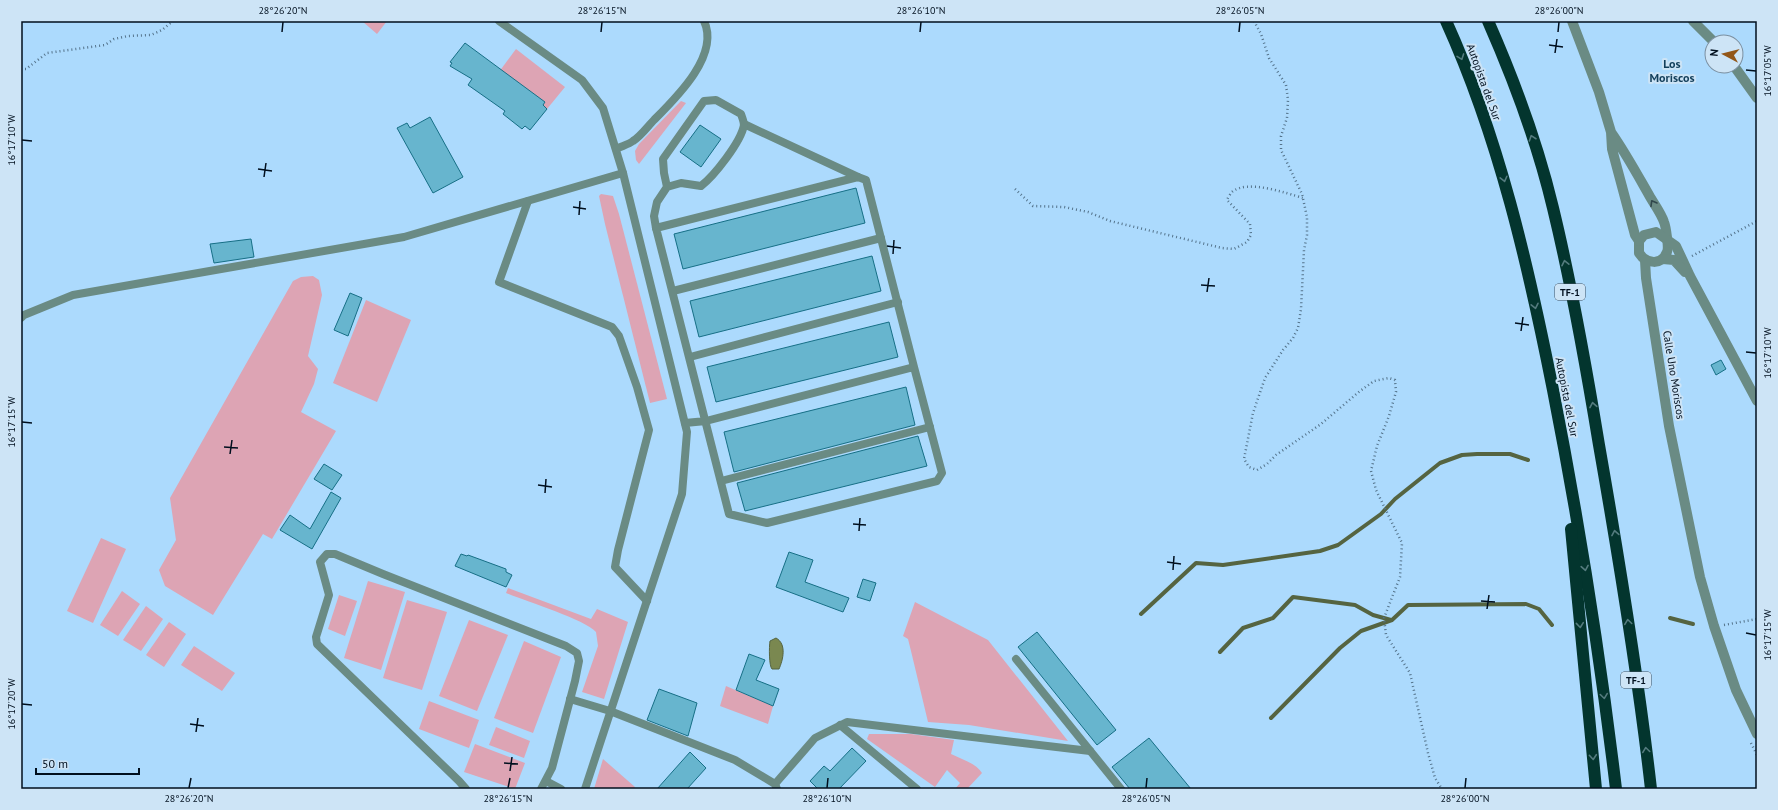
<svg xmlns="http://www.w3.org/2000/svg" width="1778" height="810" viewBox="0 0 1778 810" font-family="'PT Sans',sans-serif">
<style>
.green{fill:#dda4b4}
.water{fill:#7a8850;stroke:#556441}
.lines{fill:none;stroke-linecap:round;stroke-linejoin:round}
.stream{stroke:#556441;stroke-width:4}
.building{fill:#67b5ce;stroke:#166f86}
.path{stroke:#54738b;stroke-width:2.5;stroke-dasharray:1 3;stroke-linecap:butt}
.lane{stroke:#6a8b84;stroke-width:8}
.street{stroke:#6a8b84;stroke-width:10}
.highway{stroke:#03352e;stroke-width:12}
.oneway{stroke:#547b7e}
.oneway2{stroke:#30474c}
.ticks{fill:none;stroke:#000f1e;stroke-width:1.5}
.labels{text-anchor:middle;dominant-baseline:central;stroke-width:4;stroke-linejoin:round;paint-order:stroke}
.shield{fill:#cde4f6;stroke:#3e4f5f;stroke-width:1}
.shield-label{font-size:10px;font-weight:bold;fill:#000f1e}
.street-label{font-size:11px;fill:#000f1e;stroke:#cde4f6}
.neighbourhood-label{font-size:12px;font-weight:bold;fill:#133f5b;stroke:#cde4f6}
.neatline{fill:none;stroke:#000f1e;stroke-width:1.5}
.ticks-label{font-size:10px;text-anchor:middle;fill:#000f1e}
</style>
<rect width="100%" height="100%" fill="#acdafd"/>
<g class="green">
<polygon points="362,21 387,21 377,34"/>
<polygon points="516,49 565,87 547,109 499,72"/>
<polygon points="681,101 686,103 639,164 636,160 635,151 639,144"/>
<polygon points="601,194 613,196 619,214 667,399 650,403 605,224 599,196"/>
<polygon points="313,276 319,280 322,295 308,356 318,369 314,384 301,412 336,431 272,539 263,534 213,615 165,586 159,570 176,540 170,498 293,281 301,277"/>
<polygon points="366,300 411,320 377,402 333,383"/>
<polygon points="101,538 126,549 93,623 67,611"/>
<polygon points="368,581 405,592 381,670 344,658"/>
<path d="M 508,588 L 591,619 L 597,609 L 628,622 L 604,699 L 582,692 L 598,646 L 596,632 C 584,619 525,601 506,593 Z"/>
<polygon points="122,591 140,604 118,636 100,625"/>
<polygon points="339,595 357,601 345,636 328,629"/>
<polygon points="407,600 447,612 422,690 383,678"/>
<polygon points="915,602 988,640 1068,741 969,725 928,722 911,651 908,639 903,636"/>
<polygon points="146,606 163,619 141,651 123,640"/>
<polygon points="469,620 508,635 477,711 439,696"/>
<polygon points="169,622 186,634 164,667 146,655"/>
<polygon points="524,641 561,657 533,733 494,718"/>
<polygon points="194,646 235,673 222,691 181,665"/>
<polygon points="726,686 773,706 768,724 720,706"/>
<polygon points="429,701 479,720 469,748 419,729"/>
<polygon points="496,727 530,741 524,758 489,745"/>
<path d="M 869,734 L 911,734 L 954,740 L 951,754 C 961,759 976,763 982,773 L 967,789 L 955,789 L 960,783 L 947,770 L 935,787 L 867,739 Z"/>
<polygon points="475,744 525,763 515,789 464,772"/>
<polygon points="603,759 635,787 634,789 594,789"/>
</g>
<path class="water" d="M 776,638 C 787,644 783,660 779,669 L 772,669 C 769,666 769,647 770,641 Z"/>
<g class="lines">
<g class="stream">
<polyline points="1141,614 1196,563 1223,565 1320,551 1338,545 1381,514 1395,499 1440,463 1462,455 1477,454 1510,454 1528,460"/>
<polyline points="1670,618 1693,624"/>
<polyline points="1220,652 1243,628 1273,618 1293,597 1355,605 1373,615 1391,620"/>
<polyline points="1271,718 1340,648 1361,631 1392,620 1408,605 1526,604 1539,609 1552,625"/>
</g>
</g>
<g class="building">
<polygon points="465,43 545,102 543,105 547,109 530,130 525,126 522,129 503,114 505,111 468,85 472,79 450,66 452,63 450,62"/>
<polygon points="430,117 463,177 433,193 397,128 407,123 410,128"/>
<polygon points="700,125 721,139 701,167 680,152"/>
<polygon points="856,188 865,223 683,269 674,234"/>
<polygon points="251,239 254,257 214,263 210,244"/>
<polygon points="872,256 881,291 699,337 690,301"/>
<polygon points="350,293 362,298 348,336 334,330"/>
<polygon points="889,322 898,357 716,402 707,367"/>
<polygon points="1721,360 1726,369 1716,375 1711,365"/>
<polygon points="906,387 915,425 734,472 724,432"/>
<polygon points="918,436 927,466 745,511 737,483"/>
<polygon points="324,464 342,475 332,490 314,479"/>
<polygon points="331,492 341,498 312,549 280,530 290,515 310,529"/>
<polygon points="789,552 813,560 805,582 849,598 843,612 776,587"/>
<polygon points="461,554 467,556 468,555 506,569 506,572 512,575 506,587 455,566"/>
<polygon points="863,579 876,583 870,601 857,597"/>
<polygon points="1037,632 1116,730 1097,745 1018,647"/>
<polygon points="749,654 765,660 756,680 779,689 773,706 736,690"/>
<polygon points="659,689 697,703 688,736 647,720"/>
<polygon points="1149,738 1191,789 1130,789 1112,767"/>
<polygon points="852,748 866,761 839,789 818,789 810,781 824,766 830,771"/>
<polygon points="690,752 706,768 687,789 657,789"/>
</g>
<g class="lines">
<g class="path">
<polyline points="1254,21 1261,34 1269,58 1286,85 1288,100 1287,118 1281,136 1281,150 1302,194 1307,217 1307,235 1304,250 1301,309 1298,328 1293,338 1283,350 1265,378 1253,413 1244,459 1249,467 1257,470 1267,464 1276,455 1321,424 1360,391 1374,381 1389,378 1395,380 1396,392 1389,416 1377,446 1371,471 1376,490 1402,543 1400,577 1384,618 1386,635 1410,673 1428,753 1435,778 1442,789"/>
<polyline points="21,69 26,69 47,53 105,45 114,39 128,36 151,35 162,30 173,21"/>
<path d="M 1015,189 L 1033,206 L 1064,207 L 1088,212 L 1110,221 L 1222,248 L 1234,249 L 1247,242 L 1251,235 L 1250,224 L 1227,200 C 1228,198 1230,194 1232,192 C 1247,179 1286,193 1303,198"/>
<polyline points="1692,256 1757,221"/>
<polyline points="1724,625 1757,619"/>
<polyline points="1751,743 1757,755"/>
</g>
<g class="lane">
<polyline points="499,21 582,80 603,108 623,173 687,432 682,494 585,789"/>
<polyline points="744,124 858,177"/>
<path d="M 616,149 C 621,146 628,145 633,141 C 641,136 648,126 654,120 C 677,97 720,55 704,21"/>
<polyline points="528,201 499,282 612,327 619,336 637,387 649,430 618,550 615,567 647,601"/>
<path d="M 656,228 L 654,216 L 657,202 L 667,187 L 681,183 L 701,186 C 714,176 741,142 744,125 C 744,122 742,117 741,114 L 716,100 L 704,101 L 663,159 L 664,173 L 667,187"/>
<polyline points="673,291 881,238"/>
<polyline points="21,318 24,315 73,295 404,237 623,173"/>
<polyline points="690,357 898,302"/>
<polyline points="685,423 706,421 914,367 866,180 858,177 656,228 729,514 767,523 937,481 942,473 914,367"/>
<polyline points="721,481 930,427"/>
<polyline points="1016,659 1121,789"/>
<polyline points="570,699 610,711 735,760 775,784 777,789"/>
<polyline points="840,725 917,789"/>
<polyline points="546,781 561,789"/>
<polyline points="775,784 815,738 847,722 1090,751"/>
<polyline points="466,789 459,781 317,644 316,637 329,595 320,562 327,554 335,554 383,574 566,646 577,653 579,661 575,681 552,768 541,789"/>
</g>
<g class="street">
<path d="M 1572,21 L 1599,92 L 1611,132 L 1612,149 L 1635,235 L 1639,241 L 1639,253 C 1646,264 1662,266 1667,252 C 1669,248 1666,227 1664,222 C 1661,213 1654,204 1649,195 C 1637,174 1625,152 1611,132"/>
<polyline points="1693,21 1714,42"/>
<polyline points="1734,66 1757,98"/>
<polyline points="1639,241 1644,235 1656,232 1676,246 1690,276 1757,401"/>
<polyline points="1663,259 1674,260 1685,272"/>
<polyline points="1645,260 1646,278 1669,426 1700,577 1714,626 1736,690 1757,734"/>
</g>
<g class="highway">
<path d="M 1446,21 C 1499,138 1528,264 1553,390 C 1579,522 1600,655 1616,789"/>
<path d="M 1488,21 C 1514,80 1538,145 1553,208 C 1572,286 1586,366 1599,445 C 1619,559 1638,674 1651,789"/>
<polyline points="1571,529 1596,789"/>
</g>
</g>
<defs><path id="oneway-chevron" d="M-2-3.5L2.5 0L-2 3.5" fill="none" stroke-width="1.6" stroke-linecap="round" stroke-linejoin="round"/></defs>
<g class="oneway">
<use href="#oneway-chevron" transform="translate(1461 57) rotate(70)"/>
<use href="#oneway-chevron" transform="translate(1532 138) rotate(-109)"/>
<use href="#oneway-chevron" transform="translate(1504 179) rotate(76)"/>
<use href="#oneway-chevron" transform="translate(1565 263) rotate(-102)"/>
<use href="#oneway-chevron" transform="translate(1535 306) rotate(78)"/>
<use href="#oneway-chevron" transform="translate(1593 405) rotate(-100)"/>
<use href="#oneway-chevron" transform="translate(1615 533) rotate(-100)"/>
<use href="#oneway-chevron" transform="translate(1585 568) rotate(80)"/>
<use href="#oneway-chevron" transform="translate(1628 622) rotate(-98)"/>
<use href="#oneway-chevron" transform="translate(1580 625) rotate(84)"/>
<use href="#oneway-chevron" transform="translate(1604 696) rotate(82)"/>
<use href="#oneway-chevron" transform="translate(1646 750) rotate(-98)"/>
<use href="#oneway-chevron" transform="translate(1593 757) rotate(85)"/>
</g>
<use class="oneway2" href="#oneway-chevron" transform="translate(1653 203) rotate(-120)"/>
<path class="ticks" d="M 282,32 L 283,22M 601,32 L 602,22M 920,32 L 921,22M 1239,32 L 1240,22M 1558,32 L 1559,22M 1549,45 L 1563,47M 1555,53 L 1557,39M 1746,70 L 1756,71M 22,140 L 32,141M 258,169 L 272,171M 264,177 L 266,163M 573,207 L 586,209M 579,215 L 580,201M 887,246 L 901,248M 893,254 L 894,240M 1201,285 L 1215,286M 1207,292 L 1209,278M 1515,323 L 1529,325M 1521,331 L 1523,317M 1746,352 L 1756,353M 22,422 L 32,423M 224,447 L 238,448M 230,454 L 232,440M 538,485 L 552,487M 545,493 L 546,479M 853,524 L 866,525M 859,531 L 860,518M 1167,562 L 1181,564M 1173,570 L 1174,556M 1481,601 L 1495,602M 1487,609 L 1489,595M 1746,633 L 1756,635M 22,704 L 32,705M 190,724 L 204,726M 196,732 L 198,718M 504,763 L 518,764M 510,771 L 512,757M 189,788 L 191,778M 508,788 L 510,778M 827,788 L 828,778M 1146,788 L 1147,778M 1465,788 L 1466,778"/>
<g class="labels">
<g class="shield">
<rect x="1555" y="284" width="30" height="16" rx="3"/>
<rect x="1621" y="672" width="30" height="16" rx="3"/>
</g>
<g class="shield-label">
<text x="1570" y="292">TF-1</text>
<text x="1636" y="680">TF-1</text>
</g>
<g class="street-label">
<text transform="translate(1484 82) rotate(70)">Autopista del Sur</text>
<text transform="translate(1674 375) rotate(81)">Calle Uno Moriscos</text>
<text transform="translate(1567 397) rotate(79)">Autopista del Sur</text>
</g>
<g class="neighbourhood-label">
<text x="1672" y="63">Los<tspan x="1672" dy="14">Moriscos</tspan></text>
</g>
</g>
<rect width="1778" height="810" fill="none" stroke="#cde4f6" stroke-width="44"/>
<g transform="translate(1724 54) rotate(277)"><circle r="19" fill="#cde4f6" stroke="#7b8fa0"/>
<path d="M0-3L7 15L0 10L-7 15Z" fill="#925618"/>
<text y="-6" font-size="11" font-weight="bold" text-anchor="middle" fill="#000f1e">N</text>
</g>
<path d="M36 768v6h103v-6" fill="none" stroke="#000f1e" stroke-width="2"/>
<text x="42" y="768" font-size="12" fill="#000f1e" stroke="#cde4f6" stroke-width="3" paint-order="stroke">50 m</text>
<rect x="22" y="22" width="1734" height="766" class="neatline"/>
<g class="ticks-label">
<text x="283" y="14">28°26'20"N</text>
<text x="602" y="14">28°26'15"N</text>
<text x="921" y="14">28°26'10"N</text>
<text x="1240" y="14">28°26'05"N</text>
<text x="1559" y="14">28°26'00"N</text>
<text transform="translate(1767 71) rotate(-90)" y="4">16°17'05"W</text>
<text transform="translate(11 140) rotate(-90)" y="4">16°17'10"W</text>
<text transform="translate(1767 353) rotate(-90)" y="4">16°17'10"W</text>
<text transform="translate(11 422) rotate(-90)" y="4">16°17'15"W</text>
<text transform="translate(1767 635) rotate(-90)" y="4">16°17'15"W</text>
<text transform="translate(11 704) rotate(-90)" y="4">16°17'20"W</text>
<text x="189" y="802">28°26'20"N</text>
<text x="508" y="802">28°26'15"N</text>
<text x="827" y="802">28°26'10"N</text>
<text x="1146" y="802">28°26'05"N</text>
<text x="1465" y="802">28°26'00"N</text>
</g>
</svg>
